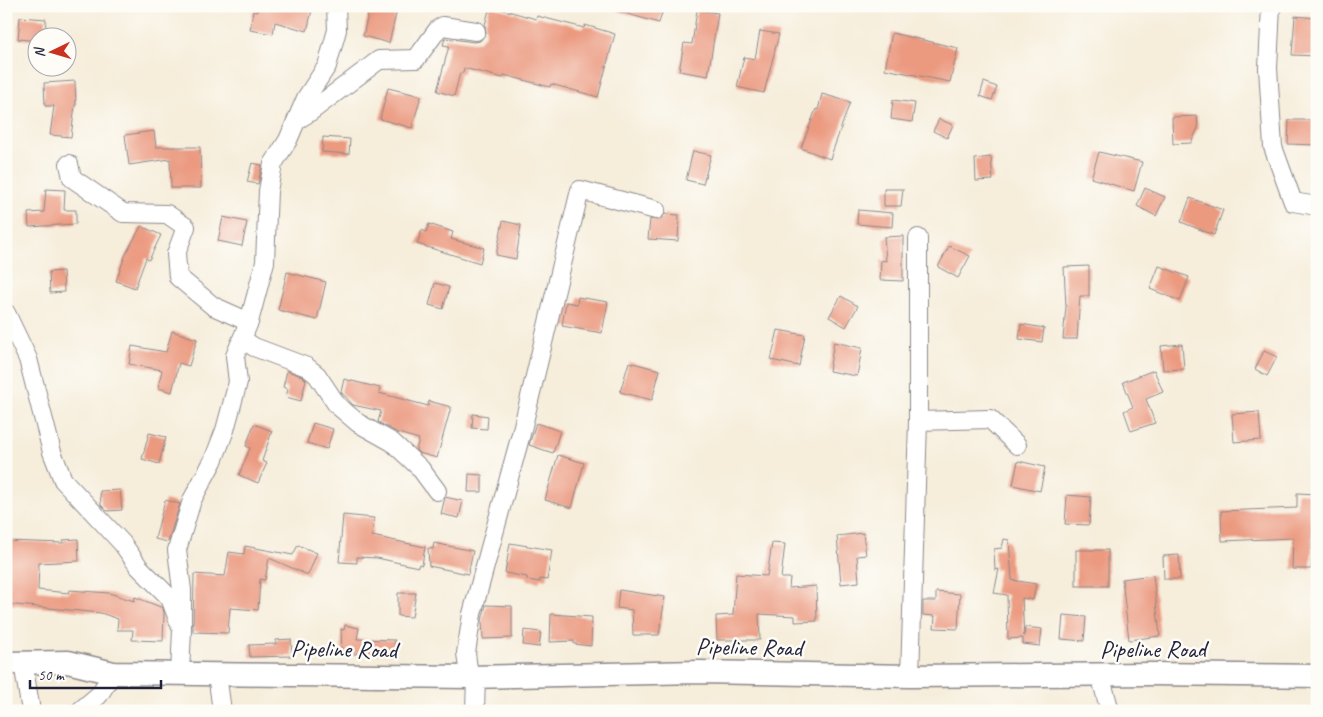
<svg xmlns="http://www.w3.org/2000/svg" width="1323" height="717" viewBox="0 0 1323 717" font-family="Caveat,sans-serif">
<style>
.building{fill:#eb997f}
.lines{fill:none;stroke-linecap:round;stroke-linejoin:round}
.minor-casing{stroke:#8c888a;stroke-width:20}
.tertiary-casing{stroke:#8c888a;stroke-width:25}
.minor{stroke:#fff;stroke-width:18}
.tertiary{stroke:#fff;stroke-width:22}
.labels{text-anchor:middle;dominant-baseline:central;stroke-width:5;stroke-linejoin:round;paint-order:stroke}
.street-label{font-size:24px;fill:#22223b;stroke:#fdfcf7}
</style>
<rect width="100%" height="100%" fill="#fdfcf7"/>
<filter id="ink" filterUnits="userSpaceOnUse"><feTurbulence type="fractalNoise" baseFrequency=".02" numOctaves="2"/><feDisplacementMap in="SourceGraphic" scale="10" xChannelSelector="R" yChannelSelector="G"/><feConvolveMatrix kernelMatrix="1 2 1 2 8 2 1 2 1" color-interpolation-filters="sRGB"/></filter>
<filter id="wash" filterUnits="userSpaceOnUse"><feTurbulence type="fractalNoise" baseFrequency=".0096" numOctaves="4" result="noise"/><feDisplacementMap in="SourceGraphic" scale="20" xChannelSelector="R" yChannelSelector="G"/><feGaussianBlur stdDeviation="1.12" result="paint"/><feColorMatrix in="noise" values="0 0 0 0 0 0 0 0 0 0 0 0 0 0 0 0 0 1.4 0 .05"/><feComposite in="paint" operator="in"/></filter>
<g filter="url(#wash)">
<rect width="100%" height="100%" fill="#f6edda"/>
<g id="blocks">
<g class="building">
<polygon points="258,6 313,6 307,31 275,22 273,34 250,30 253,11 257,12"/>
<polygon points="370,6 398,6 389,43 363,36"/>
<polygon points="490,6 536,19 537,16 584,28 585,25 615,34 598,97 551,84 550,87 504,75 503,78 464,68 463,73 460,73 454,96 437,91 449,46 443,45 445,38 474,42 480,41 486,33 485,25"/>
<polygon points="614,6 664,6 659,23 614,10"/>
<polygon points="697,10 718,13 708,76 679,71 684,43 692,44"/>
<polygon points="1295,16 1317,18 1317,56 1292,55"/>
<polygon points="20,17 46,19 45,38 38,38 38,41 18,39"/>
<polygon points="760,31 779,34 764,93 737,87 744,57 755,59"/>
<polygon points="892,33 958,48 950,82 885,69"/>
<polygon points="75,81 76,105 75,105 71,137 50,135 54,106 45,106 44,83"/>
<polygon points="984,82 997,87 992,100 980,96"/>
<polygon points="388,88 421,96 412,128 380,119"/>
<polygon points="822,94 850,102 830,159 801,148 816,109 818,110"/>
<polygon points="893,100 915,103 912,122 891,119"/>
<polygon points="1197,116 1198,128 1191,143 1173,144 1172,117"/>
<polygon points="939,119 953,125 947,138 933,131"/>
<polygon points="1289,120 1317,120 1317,145 1288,144"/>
<polygon points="154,131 156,147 200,147 201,188 171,188 170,159 129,165 125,135"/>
<polygon points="323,137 350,139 349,154 322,152"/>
<polygon points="693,151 711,155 703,184 686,180"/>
<polygon points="1099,152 1142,162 1134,191 1091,178"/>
<polygon points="991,157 993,180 976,181 975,159"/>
<polygon points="252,163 262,165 258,184 247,182"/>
<polygon points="1145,188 1165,197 1156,216 1137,206"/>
<polygon points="46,189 65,190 64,210 76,210 76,224 29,227 28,213 44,212"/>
<polygon points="884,189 903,189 901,206 884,206"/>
<polygon points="1190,198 1223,210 1214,235 1181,222"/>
<polygon points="858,210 893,213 892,227 857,224"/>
<polygon points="665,214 679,215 678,241 648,239 650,219 659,220"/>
<polygon points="223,217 247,222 242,246 218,241"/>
<polygon points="503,221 521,225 516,259 496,255"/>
<polygon points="429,224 453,232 451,239 484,248 480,263 417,244 422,230 426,232"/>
<polygon points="141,226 161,235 149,260 146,258 135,288 116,281 125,256"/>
<polygon points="903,236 903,281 880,280 881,260 886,261 884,237"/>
<polygon points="949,246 970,256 958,278 938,267"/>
<polygon points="1089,266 1089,296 1080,296 1077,339 1063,339 1066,307 1064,267"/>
<polygon points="1159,266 1189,277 1180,301 1150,289"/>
<polygon points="63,271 64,292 50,293 49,272"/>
<polygon points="287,272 326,282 317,320 278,310"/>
<polygon points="435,283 449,287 443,309 429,305"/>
<polygon points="841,296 858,306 846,327 829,317"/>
<polygon points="578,297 608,302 602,333 562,326 566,302 577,304"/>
<polygon points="1021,324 1044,328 1042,342 1019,339"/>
<polygon points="778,330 805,335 799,366 771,360"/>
<polygon points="172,331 197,339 189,366 179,363 172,392 158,388 162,370 129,364 132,346 166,352"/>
<polygon points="834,342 862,348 857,376 829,371"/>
<polygon points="1182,344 1184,369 1163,370 1161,346"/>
<polygon points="1264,351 1277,357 1267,376 1255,369"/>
<polygon points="629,362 660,370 652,400 620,392"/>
<polygon points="1154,370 1163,392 1146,399 1155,423 1131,431 1124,411 1133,407 1123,382"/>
<polygon points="287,371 302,376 306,380 301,401 286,397 288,389 283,387"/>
<polygon points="344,379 380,388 379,393 428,406 429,401 451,407 437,458 419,453 416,450 419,439 398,433 378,422 381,411 353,405 341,392"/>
<polygon points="1259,412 1261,440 1234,442 1232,414"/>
<polygon points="473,414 488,416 487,429 472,428"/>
<polygon points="313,423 333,429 327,449 307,443"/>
<polygon points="536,423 560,431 553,453 529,445"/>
<polygon points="254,424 272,431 262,461 267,463 258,483 239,475 250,448 246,446"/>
<polygon points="149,433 166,437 159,464 142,459"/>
<polygon points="558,455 584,463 572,508 545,500"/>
<polygon points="1018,461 1045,467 1040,491 1013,485"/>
<polygon points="469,474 482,475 482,492 468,492"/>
<polygon points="120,490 122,510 107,511 101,505 100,491"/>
<polygon points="1297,493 1317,494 1317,527 1313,527 1311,569 1292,569 1293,538 1222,541 1221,511 1297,508"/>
<polygon points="1067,495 1091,497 1089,525 1065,524"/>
<polygon points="445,497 463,501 459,518 441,514"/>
<polygon points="165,500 180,504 168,542 155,539"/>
<polygon points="343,515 374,518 372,536 425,547 422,565 419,564 418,567 377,558 357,557 357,563 339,562"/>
<polygon points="863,533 866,555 857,556 859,582 841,584 837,536"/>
<polygon points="78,539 79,561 39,563 38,590 69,593 70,590 109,593 134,601 135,597 163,608 164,613 163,641 132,640 133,630 117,630 118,619 101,613 6,604 6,541 63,543 63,540"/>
<polygon points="1004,539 1009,540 1012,580 1036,584 1033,600 1022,598 1024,637 1025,627 1042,629 1040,646 1023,644 1023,638 1008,639 1007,595 994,593 999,569 995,570 994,549 1002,548"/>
<polygon points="434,543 473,551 468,574 429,566 428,548 433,549"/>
<polygon points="510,543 552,550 547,580 540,579 540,582 527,580 527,577 505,573"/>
<polygon points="772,543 785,544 781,578 790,578 789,588 816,586 817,621 795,622 795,616 759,614 760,640 717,640 716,616 733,615 736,574 767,576"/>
<polygon points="298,545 317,553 308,575 269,558 265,580 260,579 258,610 230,608 228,633 193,632 194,574 225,576 229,552 244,554 245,546 293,555"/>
<rect x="1076" y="550" width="32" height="36"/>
<polygon points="1179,555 1180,579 1164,579 1163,556"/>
<polygon points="1153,575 1160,636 1129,640 1122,579"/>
<polygon points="619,590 665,597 659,635 633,635 632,610 617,608"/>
<polygon points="936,592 960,594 958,629 934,628 935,616 923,615 923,601 936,601"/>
<polygon points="398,593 416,593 412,617 398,616"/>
<polygon points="486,605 512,606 512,638 483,639 482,620"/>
<polygon points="551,614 592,617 591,646 574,644 574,641 550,642"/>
<polygon points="1063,615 1086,617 1084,641 1061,639"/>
<polygon points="345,625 359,628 357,639 395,640 394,654 356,653 356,654 342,655 341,629 344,630"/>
<polygon points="524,630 541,632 539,647 523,645"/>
<polygon points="291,639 292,656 250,657 249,645 276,644 276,640"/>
</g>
</g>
</g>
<g filter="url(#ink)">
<use href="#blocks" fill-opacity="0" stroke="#8c888a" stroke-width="1"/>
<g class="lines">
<defs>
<g id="minor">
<polyline points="1271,6 1268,68 1273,147 1293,202 1317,206"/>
<polyline points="297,120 310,112 379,60 416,59 438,29 443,26 476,31"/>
<polyline points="69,164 72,178 123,213 167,214 186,227 176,254 178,277 213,306 249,322"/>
<polyline points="6,313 28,359 52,452 63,480 122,543 139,567 170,598 182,630 180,673"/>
<polyline points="242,339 254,347 307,367 317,375 337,405 358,423 392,442 420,468 437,491"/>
<polyline points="918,421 990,419 1017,445"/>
<polyline points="182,630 182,590 177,550 192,500 213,461 225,430 238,382 235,356 249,322 265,262 268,191 273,164 288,140 306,98 327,66 337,30 336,6"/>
<polyline points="23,663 31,711"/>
<polyline points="217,674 222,711"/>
<polyline points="1100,675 1110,711"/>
<polyline points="910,676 918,421 918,238"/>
<polyline points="469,677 466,653 472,614 521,434 580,190 656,210"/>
<polyline points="80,711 99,695 113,673"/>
<polyline points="475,711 476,676"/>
</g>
<polyline id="tertiary" points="6,663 68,662 113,673 469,677 699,672 910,676 1152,674 1317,676"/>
</defs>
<use href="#minor" class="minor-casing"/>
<use href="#tertiary" class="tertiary-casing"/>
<use href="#minor" class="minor"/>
<use href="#tertiary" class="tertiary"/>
</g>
</g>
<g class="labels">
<g class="street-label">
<text transform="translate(749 647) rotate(1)">Pipeline Road</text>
<text transform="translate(344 649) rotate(1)">Pipeline Road</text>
<text x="1153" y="649">Pipeline Road</text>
</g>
</g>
<rect width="1323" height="717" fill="none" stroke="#fdfcf7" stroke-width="25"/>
<g transform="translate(52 52) rotate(265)"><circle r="24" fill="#fdfcf7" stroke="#a5a5ac"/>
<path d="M0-4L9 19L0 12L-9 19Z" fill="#c8321e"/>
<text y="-8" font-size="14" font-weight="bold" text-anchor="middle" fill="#22223b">N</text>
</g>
<path d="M30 680v8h131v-8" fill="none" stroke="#22223b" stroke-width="2.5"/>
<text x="38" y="680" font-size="15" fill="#22223b" stroke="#fdfcf7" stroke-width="4" paint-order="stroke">50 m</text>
</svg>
